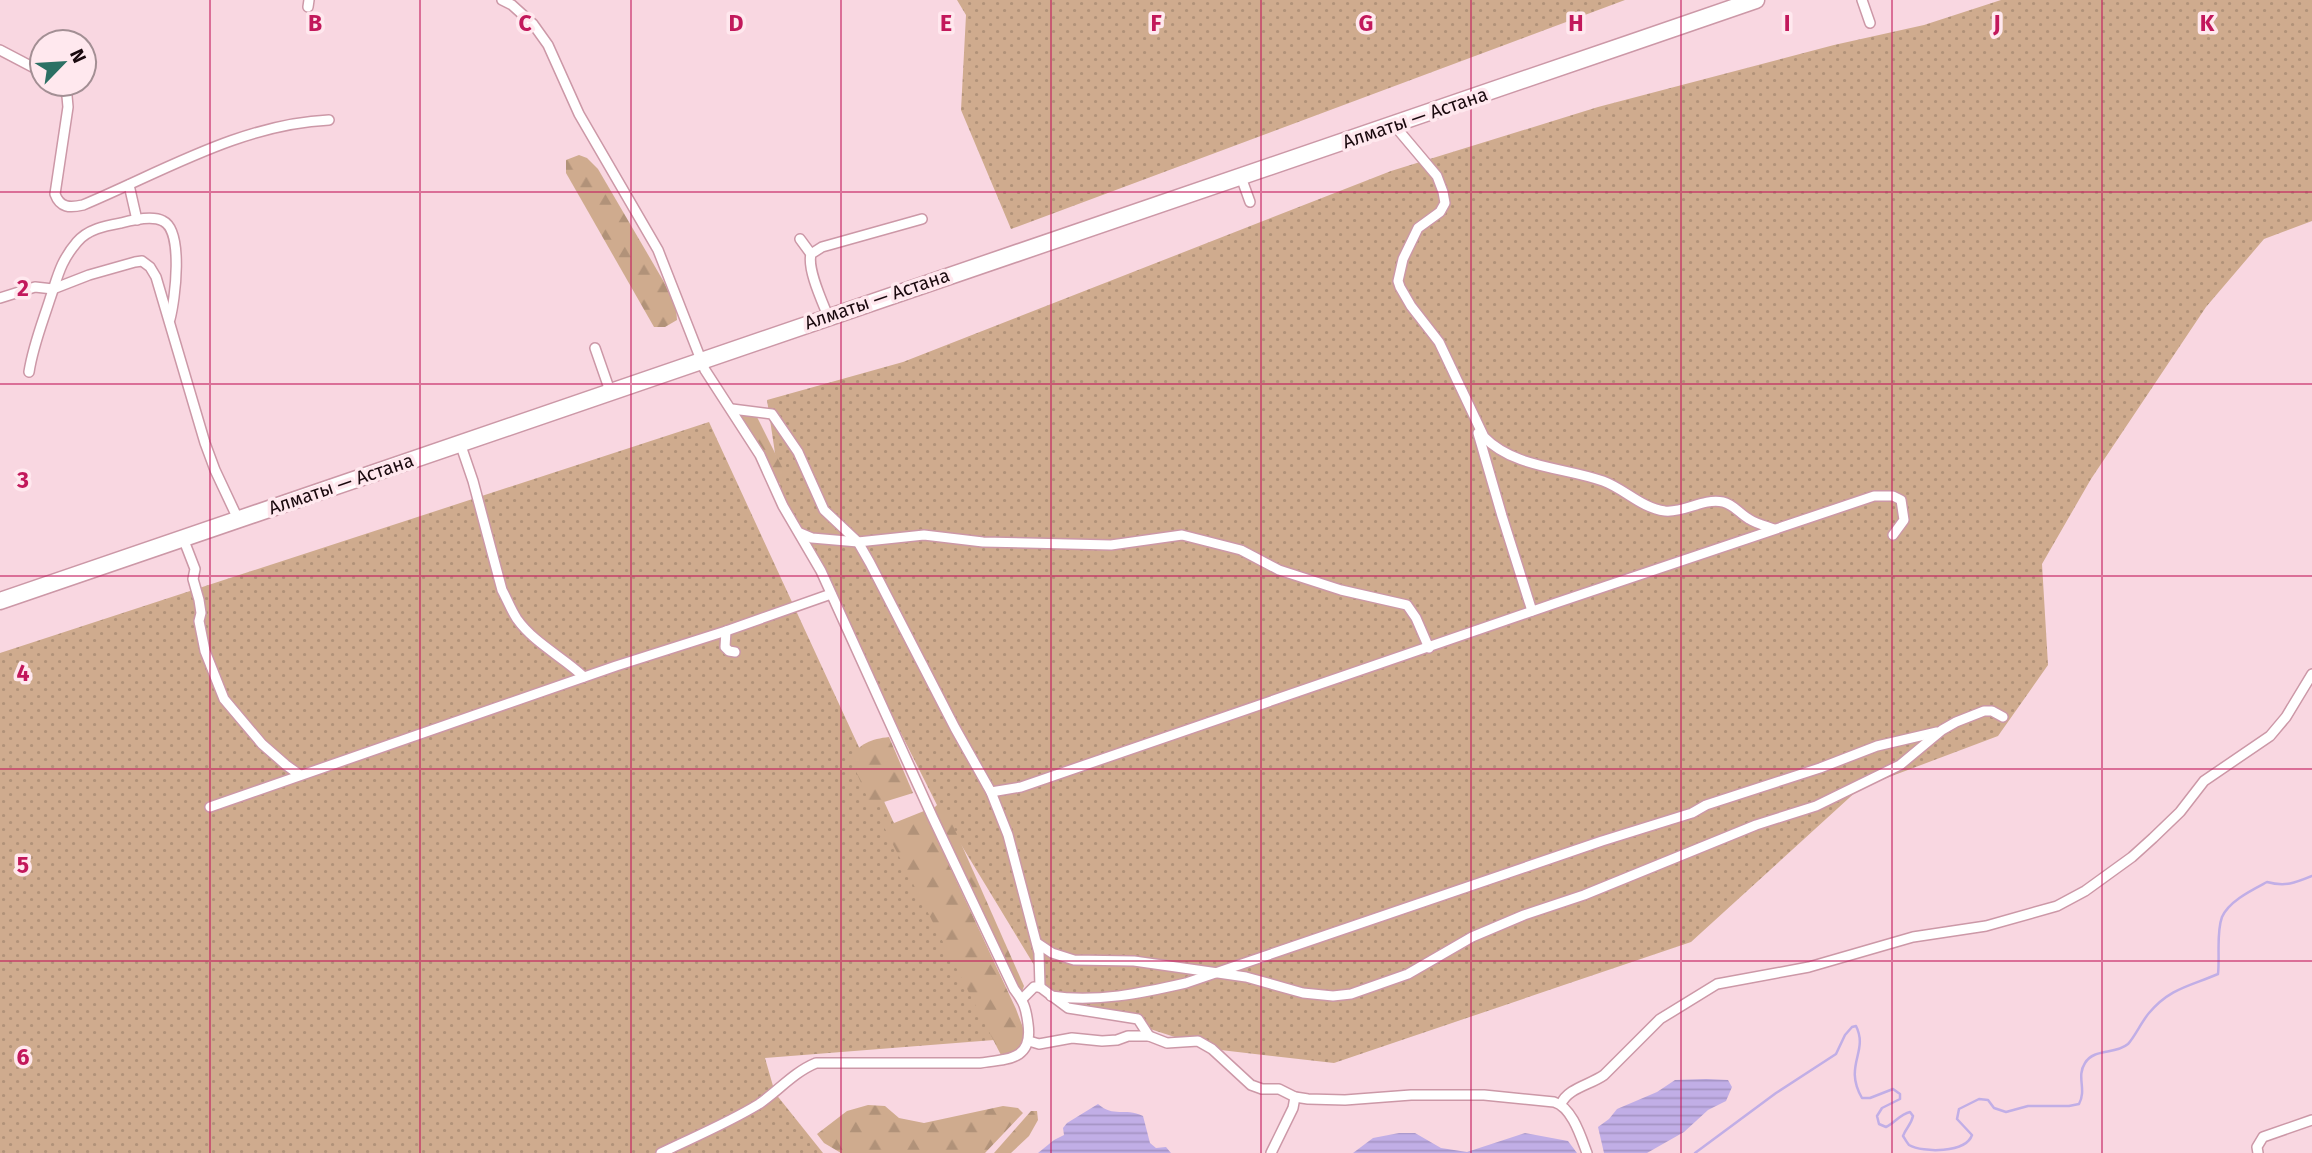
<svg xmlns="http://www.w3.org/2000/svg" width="2312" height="1153" viewBox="0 0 2312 1153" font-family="'Fira Sans',sans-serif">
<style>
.grass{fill:url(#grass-dots)}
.forest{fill:url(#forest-firs)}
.water{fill:url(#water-rules)}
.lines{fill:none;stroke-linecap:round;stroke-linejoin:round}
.stream{stroke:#c1aee6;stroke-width:2.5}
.street-casing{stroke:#cc98a7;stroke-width:12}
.highway-casing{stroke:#cc98a7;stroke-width:19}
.street{stroke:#fff;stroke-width:9}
.highway{stroke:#fff;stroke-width:16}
.grid{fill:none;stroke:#c2185b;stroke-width:2;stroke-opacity:0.55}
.labels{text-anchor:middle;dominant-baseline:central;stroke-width:7;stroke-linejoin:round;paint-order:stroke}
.street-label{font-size:19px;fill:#1a090e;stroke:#ffe8ee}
.grid-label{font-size:23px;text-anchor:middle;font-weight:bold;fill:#c2185b;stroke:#ffe8ee;stroke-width:7;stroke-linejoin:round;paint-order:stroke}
</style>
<defs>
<pattern id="grass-dots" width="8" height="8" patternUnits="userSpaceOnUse" patternTransform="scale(1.75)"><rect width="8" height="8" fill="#cfab8e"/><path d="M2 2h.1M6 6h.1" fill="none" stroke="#b19279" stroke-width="1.8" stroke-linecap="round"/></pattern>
<pattern id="forest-firs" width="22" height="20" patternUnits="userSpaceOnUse" patternTransform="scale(1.75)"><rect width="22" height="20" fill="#cfab8e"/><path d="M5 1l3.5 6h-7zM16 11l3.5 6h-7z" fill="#b19279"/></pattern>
<pattern id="water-rules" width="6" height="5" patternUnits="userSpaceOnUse" patternTransform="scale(1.75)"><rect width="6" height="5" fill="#c1aee6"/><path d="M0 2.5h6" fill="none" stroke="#a594c4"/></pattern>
</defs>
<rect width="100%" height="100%" fill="#f9d7e1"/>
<g class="grass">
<polygon points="957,0 1625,0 1011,229 961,110 966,15"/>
<polygon points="2001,0 2312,0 2312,221 2264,239 2206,307 2091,479 2042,564 2048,665 1998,736 1860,788 1691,942 1334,1063 1212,1049 1054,998 937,805 831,594 783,506 767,400 903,362 1391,171 1598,107 1834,45 1924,25"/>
<polygon points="709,422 994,1040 765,1058 775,1093 823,1153 0,1153 0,653"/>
</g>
<g class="forest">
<polygon points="579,155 587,158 598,169 664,282 676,308 677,320 665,327 654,327 566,173 566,160"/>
<polygon points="733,414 757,417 787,477 777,485"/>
<path d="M 889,737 L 913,793 L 871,806 L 851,760 C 858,743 872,739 889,737 Z"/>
<polygon points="937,805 944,805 1024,986 1022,992 1018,993 936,815 934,808"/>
<polygon points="924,811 1016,1009 1025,1033 1023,1047 1002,1057 884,827"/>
<polygon points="868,1105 885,1106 899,1118 924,1123 1003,1106 1018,1108 1023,1113 985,1153 841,1153 824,1143 817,1134 847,1111"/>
<polygon points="1031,1111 1037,1111 1038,1120 1029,1136 1011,1153 994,1153"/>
</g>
<g class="water">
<polygon points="1706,1079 1728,1080 1732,1087 1726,1101 1708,1110 1684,1132 1647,1153 1604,1153 1598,1127 1609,1119 1617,1109 1657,1092 1675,1080"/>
<path d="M 1098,1104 C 1114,1118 1124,1107 1143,1116 L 1150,1143 L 1156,1148 L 1166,1147 L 1171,1153 L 1038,1153 L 1054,1140 L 1064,1135 L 1063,1128 L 1067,1123 Z"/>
<polygon points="1399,1133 1415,1133 1441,1148 1467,1152 1525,1133 1568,1141 1577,1153 1353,1153 1373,1138"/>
</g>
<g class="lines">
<path class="stream" d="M 1695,1153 L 1776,1093 L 1836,1054 L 1845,1035 L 1852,1027 L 1856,1026 C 1869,1052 1843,1065 1862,1098 L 1870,1098 L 1893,1089 L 1900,1094 L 1900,1099 L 1882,1108 L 1877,1116 L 1879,1124 L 1886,1127 C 1895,1123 1900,1114 1910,1112 L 1913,1116 C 1911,1125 1906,1128 1903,1136 C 1905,1139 1907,1143 1909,1145 C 1923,1153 1966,1153 1972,1135 L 1957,1119 L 1959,1109 L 1979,1099 L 1988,1100 L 1994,1108 L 2006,1112 L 2028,1106 L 2069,1106 L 2079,1104 C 2087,1089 2076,1077 2085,1063 C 2094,1048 2115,1055 2128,1044 C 2134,1038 2142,1021 2149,1013 C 2170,988 2190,986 2218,974 C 2220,956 2216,933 2222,917 C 2229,901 2252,890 2267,882 C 2285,887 2295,883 2312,876"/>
<defs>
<g id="street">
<path d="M 502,0 L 512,5 L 533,24 L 548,45 L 579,114 L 658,250 L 705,370 L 760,455 L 783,506 L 821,571 L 932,816 L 1014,989 C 1024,1002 1026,1008 1028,1024 C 1033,1060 1008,1059 980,1063 L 816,1063 C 794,1072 778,1091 759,1104 C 728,1123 694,1137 661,1153"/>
<polyline points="1862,0 1870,23"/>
<polyline points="308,7 309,0"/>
<polyline points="0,50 42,72"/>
<path d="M 61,84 L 67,96 L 68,107 L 55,194 C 60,208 70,208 83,205 C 162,172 241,124 329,120"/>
<path d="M 1394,125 L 1437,176 L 1443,192 L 1445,203 L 1440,212 L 1418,228 L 1403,259 L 1398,281 L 1400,287 L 1411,306 L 1439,342 L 1484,437 C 1514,468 1564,467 1603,481 C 1625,489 1641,508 1665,511 C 1685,513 1702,498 1723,502 C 1733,504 1740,514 1749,519 C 1757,524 1766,526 1774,529"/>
<polyline points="1241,177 1250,202"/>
<polyline points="129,185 137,220"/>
<polyline points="800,239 811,254"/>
<polyline points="0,298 35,287 53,289 89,275 135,262 142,261 150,267 156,277 205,443 215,470 238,519"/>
<path d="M 828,316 C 822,301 807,269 811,254 L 822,247 L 922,219"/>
<polyline points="595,348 610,391"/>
<path d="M 29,372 C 33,346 42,324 50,299 C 58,276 60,262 77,242 C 88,229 105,226 121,223 C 132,220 152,215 163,221 C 184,231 175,300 170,319"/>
<polyline points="732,409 772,414 798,452 824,510 858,542 870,563 955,728 991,792 1008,835 1039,953 1040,987"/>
<polyline points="1478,433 1502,516 1532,611"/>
<path d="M 460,443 L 473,481 L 502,590 C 507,599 511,610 517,619 C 534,643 563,657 584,677"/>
<polyline points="800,533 812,538 858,542 924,535 983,542 1111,545 1182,535 1241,550 1279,570 1341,590 1407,605 1416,618 1429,648"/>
<polyline points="183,538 195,569 193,579 199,600 201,613 199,621 205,651 224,699 262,744 286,765 300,775"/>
<polyline points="726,631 725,647 729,651 735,652"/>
<polyline points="991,792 1021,787 1556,603 1874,496 1893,496 1901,500 1904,520 1893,535"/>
<polyline points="210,807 616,666 726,631 831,594"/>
<polyline points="1037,943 1052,953 1074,960 1134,961 1246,977 1303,993 1333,996 1351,994 1408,974 1472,937 1524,915 1584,895 1756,825 1816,806 1900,765 1942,730 1956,722 1984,711 1992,711 2003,717"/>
<polyline points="1040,987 1068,1008 1138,1019 1149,1036"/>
<path d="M 1051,996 C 1096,1003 1142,993 1186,983 L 1602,841 L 1692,813 L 1706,805 L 1820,768 L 1877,746 L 1937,732"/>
<polyline points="1023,998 1034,987 1040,987"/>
<path d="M 1029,1041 L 1039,1044 L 1072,1038 L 1102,1041 L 1117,1040 L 1128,1036 L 1149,1036 L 1167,1043 L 1198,1041 L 1212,1049 L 1251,1085 L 1262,1089 L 1279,1089 L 1295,1097 L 1308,1099 L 1345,1100 L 1411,1095 L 1484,1095 L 1554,1102 C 1572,1107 1581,1137 1587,1153"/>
<path d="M 1561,1104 C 1568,1088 1590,1085 1604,1075 L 1660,1019 L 1717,984 L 1809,967 L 1913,937 L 1986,926 L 2057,906 L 2085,891 L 2132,857 L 2153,838 L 2180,812 L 2204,781 L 2270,736 L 2286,717 L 2312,674"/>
<polyline points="1271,1153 1293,1108 1295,1097"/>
<polyline points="2258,1153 2257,1147 2263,1137 2312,1120"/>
</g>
<path id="highway" d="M 0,601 C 585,399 1171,201 1756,0"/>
</defs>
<use href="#street" class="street-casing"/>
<use href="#highway" class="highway-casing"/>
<use href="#street" class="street"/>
<use href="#highway" class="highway"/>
</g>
<path class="grid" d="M 210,0 L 210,1153M 420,0 L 420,1153M 631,0 L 631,1153M 841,0 L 841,1153M 1051,0 L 1051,1153M 1261,0 L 1261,1153M 1471,0 L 1471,1153M 1681,0 L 1681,1153M 1892,0 L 1892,1153M 2102,0 L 2102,1153M 0,192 L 2312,192M 0,384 L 2312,384M 0,576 L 2312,576M 0,769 L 2312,769M 0,961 L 2312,961"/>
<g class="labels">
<g class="street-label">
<text transform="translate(1415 118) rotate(-19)">Алматы — Астана</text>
<text transform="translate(877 299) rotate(-19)">Алматы — Астана</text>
<text transform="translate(341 484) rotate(-19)">Алматы — Астана</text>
</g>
</g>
<g class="grid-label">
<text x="315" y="31">B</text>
<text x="525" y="31">C</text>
<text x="736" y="31">D</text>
<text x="946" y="31">E</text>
<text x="1156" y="31">F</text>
<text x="1366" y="31">G</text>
<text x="1576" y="31">H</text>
<text x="1787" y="31">I</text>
<text x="1997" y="31">J</text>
<text x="2207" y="31">K</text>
<text x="23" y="296">2</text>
<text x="23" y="488">3</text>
<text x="23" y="681">4</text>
<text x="23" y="873">5</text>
<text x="23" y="1065">6</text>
</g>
<g transform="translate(63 63) rotate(65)"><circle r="33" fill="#ffe8ee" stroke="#a38f94" stroke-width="2"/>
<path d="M0-5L12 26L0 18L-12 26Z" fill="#2b7064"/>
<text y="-10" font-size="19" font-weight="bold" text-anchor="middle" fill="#1a090e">N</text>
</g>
</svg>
